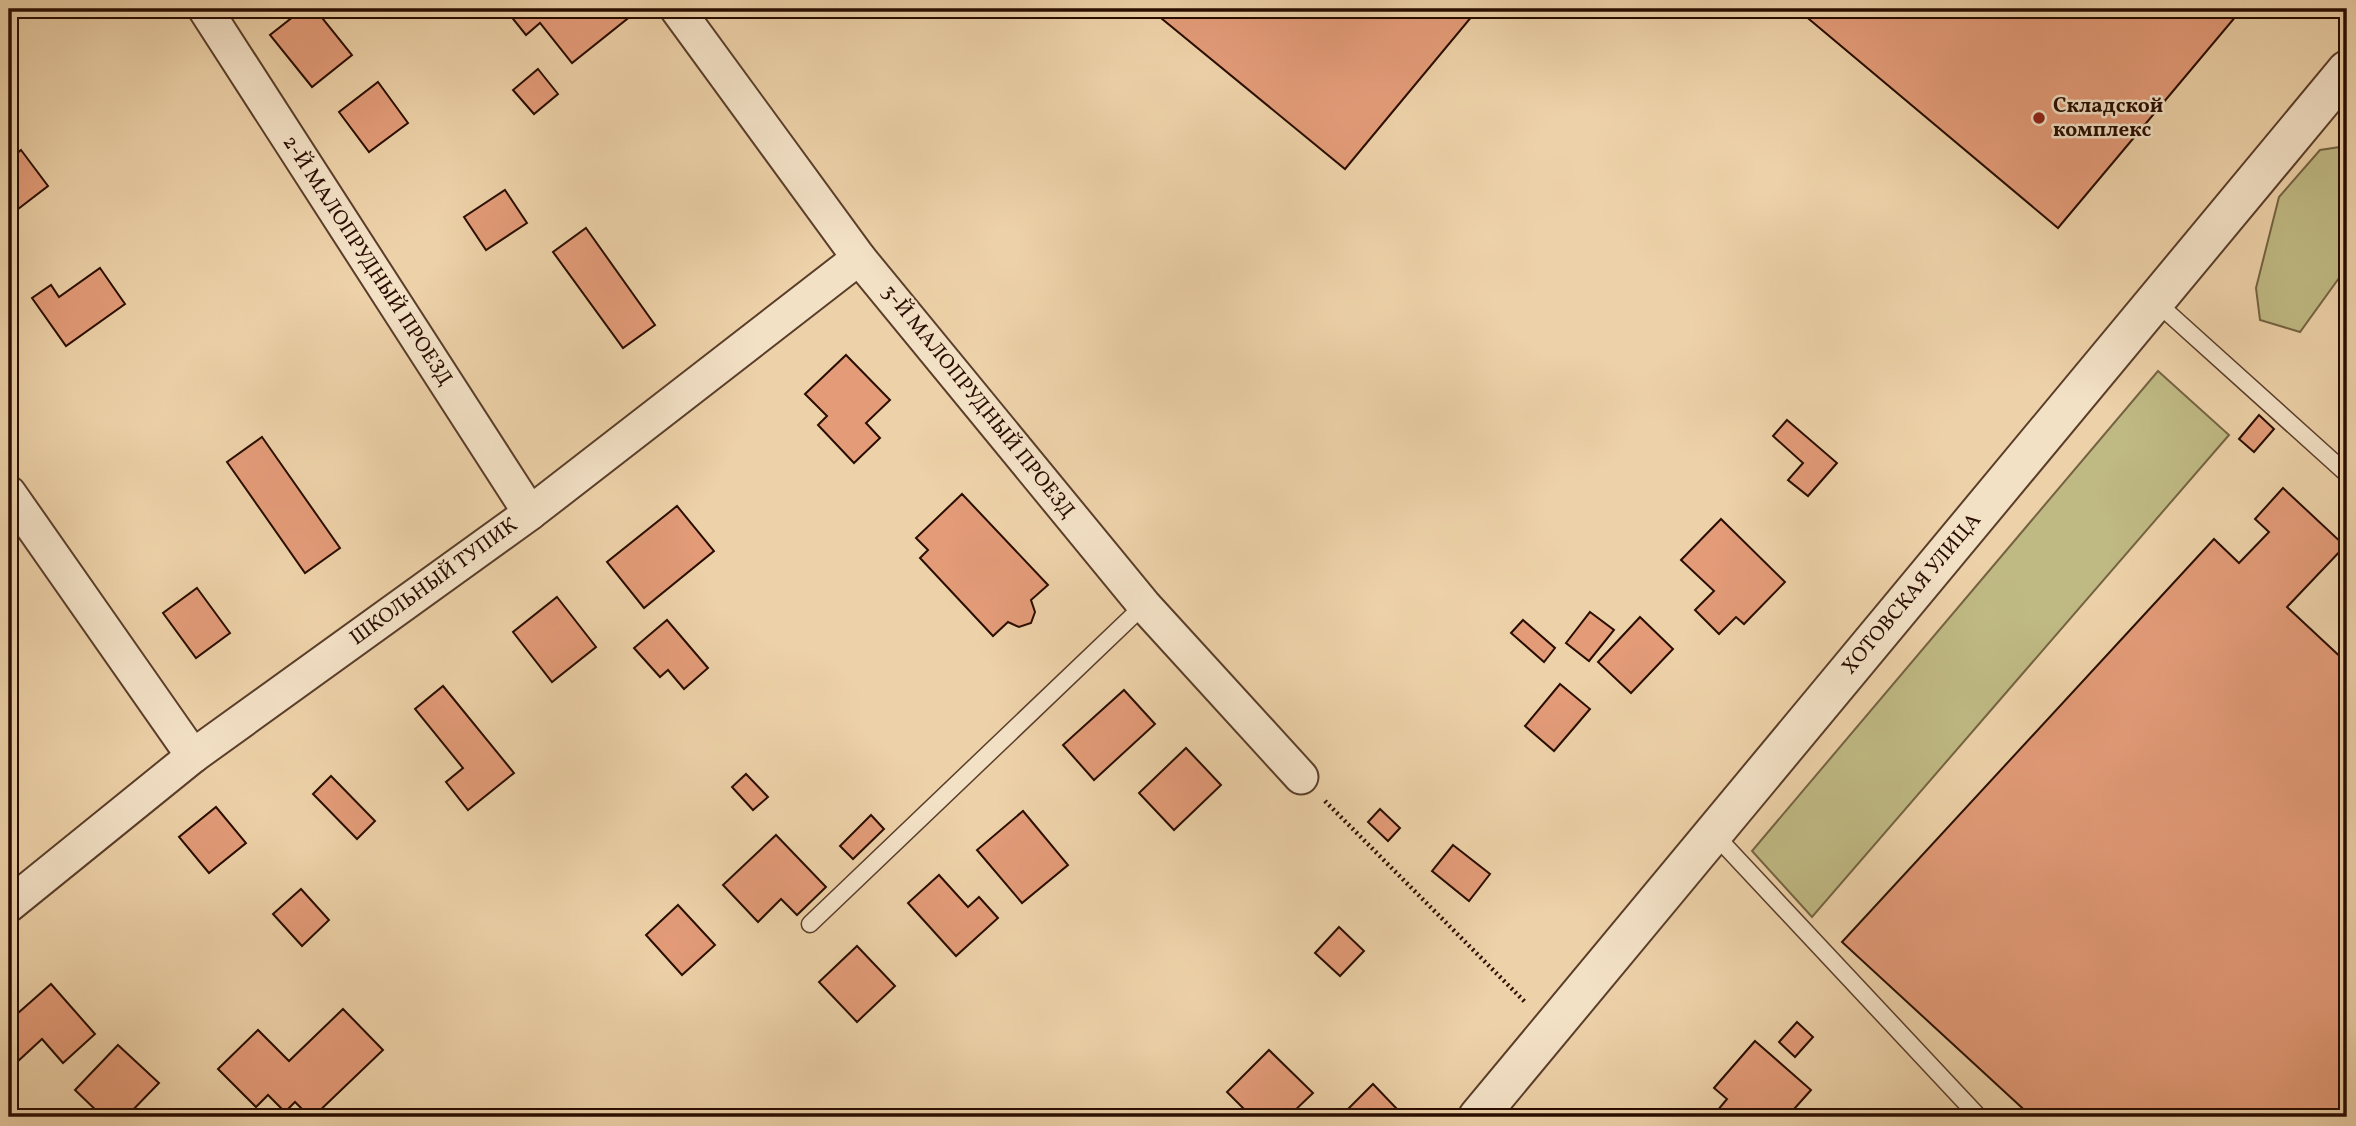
<svg xmlns="http://www.w3.org/2000/svg" width="2356" height="1126" viewBox="0 0 2356 1126" font-family="Vollkorn,serif">
<style>
.green{fill:#bfb983;stroke:#746342;stroke-width:2}
.building{fill:#e39b78;stroke:#290d00;stroke-width:2}
.lines{fill:none;stroke-linecap:round;stroke-linejoin:round}
.service-casing{stroke:#5a3e2a;stroke-width:19}
.minor-casing{stroke:#5a3e2a;stroke-width:37}
.tertiary-casing{stroke:#5a3e2a;stroke-width:42}
.path{stroke:#290d00;stroke-width:4.5;stroke-dasharray:2 3.5;stroke-linecap:butt}
.service{stroke:#f3e1c6;stroke-width:16}
.minor{stroke:#f3e1c6;stroke-width:33}
.tertiary{stroke:#f3e1c6;stroke-width:38}
.poi-dot{fill:#8f2418;stroke:#f3e1c6;stroke-width:2.5}
.labels{text-anchor:middle;dominant-baseline:central;stroke-width:5;stroke-linejoin:round;paint-order:stroke}
.poi-label{font-size:21px;font-weight:bold;fill:#290d00;stroke:#f3e1c6;text-anchor:start}
.street-label{font-size:21px;fill:#290d00;stroke:#f3e1c6}
</style>
<rect width="100%" height="100%" fill="#edd1a8"/>
<filter id="stains"><feTurbulence type="fractalNoise" baseFrequency=".00286" numOctaves="4"/><feColorMatrix values="0 0 0 0 .2 0 0 0 0 .09 0 0 0 0 .02 0 0 0 .5 -.17"/></filter>
<radialGradient id="worn" r=".72"><stop offset=".6" stop-color="#630" stop-opacity="0"/><stop offset="1" stop-color="#630" stop-opacity=".3"/></radialGradient>
<g class="green">
<polygon points="2347,146 2347,267 2300,332 2260,320 2256,288 2279,197 2320,150"/>
<polygon points="2158,371 2229,435 1812,917 1752,851"/>
</g>
<g class="building">
<polygon points="303,9 315,9 352,55 312,87 270,35"/>
<polygon points="505,9 627,9 632,15 572,63 540,23 526,35"/>
<polygon points="1150,9 1478,9 1345,169"/>
<polygon points="1797,9 2242,9 2058,228"/>
<polygon points="538,69 558,94 534,114 513,90"/>
<polygon points="378,82 408,123 369,152 339,112"/>
<polygon points="21,150 48,186 9,216 9,160"/>
<polygon points="505,190 527,223 486,250 464,217"/>
<polygon points="586,228 655,325 623,348 553,252"/>
<polygon points="100,268 125,304 66,346 32,298 51,285 59,297"/>
<polygon points="846,355 890,400 866,423 880,438 854,463 818,425 827,416 805,394"/>
<polygon points="2259,415 2274,429 2254,452 2239,439"/>
<polygon points="1787,420 1837,463 1808,496 1788,480 1803,463 1773,436"/>
<polygon points="262,437 340,548 305,573 227,462"/>
<polygon points="2283,488 2345,546 2287,607 2347,663 2347,1117 2032,1117 1842,942 2214,539 2239,563 2269,532 2255,519"/>
<polygon points="962,494 1048,585 1031,600 1035,612 1031,623 1019,627 1008,622 993,636 920,558 928,550 916,538"/>
<polygon points="677,506 714,551 644,608 607,562"/>
<polygon points="1721,519 1785,582 1744,624 1736,617 1719,634 1695,610 1714,591 1681,560"/>
<polygon points="197,588 230,633 196,658 163,613"/>
<polygon points="557,597 596,647 552,682 513,632"/>
<polygon points="1590,612 1614,630 1589,661 1566,643"/>
<polygon points="1640,617 1673,649 1631,693 1598,662"/>
<polygon points="667,620 708,668 684,689 668,670 660,677 634,648"/>
<polygon points="1523,620 1555,648 1544,662 1511,633"/>
<polygon points="1560,684 1590,709 1554,751 1525,726"/>
<polygon points="443,686 514,773 468,810 446,782 463,768 415,709"/>
<polygon points="1124,690 1155,724 1094,780 1063,745"/>
<polygon points="1186,748 1221,785 1174,830 1139,793"/>
<polygon points="746,774 768,797 753,810 732,787"/>
<polygon points="331,776 375,821 357,839 313,794"/>
<polygon points="216,807 246,843 209,873 179,837"/>
<polygon points="1380,809 1400,828 1388,841 1368,822"/>
<polygon points="1023,811 1068,865 1022,903 977,850"/>
<polygon points="871,815 884,829 853,859 840,846"/>
<polygon points="776,835 826,887 797,915 781,899 758,922 723,885"/>
<polygon points="1453,845 1490,874 1469,901 1432,871"/>
<polygon points="939,875 968,907 979,897 998,918 956,956 908,903"/>
<polygon points="301,889 329,920 302,946 273,914"/>
<polygon points="678,905 715,945 682,975 646,935"/>
<polygon points="1339,927 1364,951 1340,976 1315,953"/>
<polygon points="857,946 895,986 857,1022 819,982"/>
<polygon points="51,984 95,1034 63,1063 42,1039 16,1063 9,1055 9,1021"/>
<polygon points="343,1009 383,1050 313,1117 310,1117 295,1102 285,1112 268,1095 256,1107 218,1069 258,1030 289,1061"/>
<polygon points="1797,1022 1813,1037 1795,1057 1779,1042"/>
<polygon points="1755,1041 1811,1090 1787,1117 1725,1117 1717,1111 1727,1099 1714,1088"/>
<polygon points="118,1045 159,1083 126,1117 103,1117 75,1090"/>
<polygon points="1269,1050 1313,1093 1288,1117 1252,1117 1227,1092"/>
<polygon points="1373,1084 1397,1109 1389,1117 1358,1117 1349,1108"/>
</g>
<g class="lines">
<defs>
<g id="service">
<polyline points="2155,301 2347,474"/>
<polyline points="1714,834 1979,1117"/>
<polyline points="810,924 1144,605"/>
</g>
<g id="minor">
<polyline points="205,9 530,513"/>
<polyline points="677,9 859,258 1144,605 1301,777"/>
<polyline points="9,493 193,756"/>
<polyline points="9,905 193,756 530,513 859,258"/>
</g>
<polyline id="tertiary" points="1478,1117 2347,70"/>
</defs>
<use href="#service" class="service-casing"/>
<use href="#minor" class="minor-casing"/>
<use href="#tertiary" class="tertiary-casing"/>
<polyline class="path" points="1325,801 1526,1003"/>
<use href="#service" class="service"/>
<use href="#minor" class="minor"/>
<use href="#tertiary" class="tertiary"/>
</g>
<circle class="poi-dot" cx="2039" cy="118" r="7"/>
<g class="labels">
<g class="poi-label">
<text x="2053" y="106">Складской<tspan x="2053" dy="24">комплекс</tspan></text>
</g>
<g class="street-label">
<text transform="translate(367 261) rotate(57)">2-Й МАЛОПРУДНЫЙ ПРОЕЗД</text>
<text transform="translate(978 402) rotate(51)">3-Й МАЛОПРУДНЫЙ ПРОЕЗД</text>
<text transform="translate(434 582) rotate(-36)">ШКОЛЬНЫЙ ТУПИК</text>
<text transform="translate(1912 594) rotate(-50)">ХОТОВСКАЯ УЛИЦА</text>
</g>
</g>
<rect width="2356" height="1126" fill="none" stroke="#edd1a8" stroke-width="35"/>
<rect x="10" y="10" width="2335" height="1105" fill="none" stroke="#290d00" stroke-width="3.5"/>
<rect x="18" y="18" width="2321" height="1091" fill="none" stroke="#290d00" stroke-width="2"/>
<rect width="100%" height="100%" filter="url(#stains)"/>
<rect width="100%" height="100%" fill="url(#worn)"/>
</svg>
